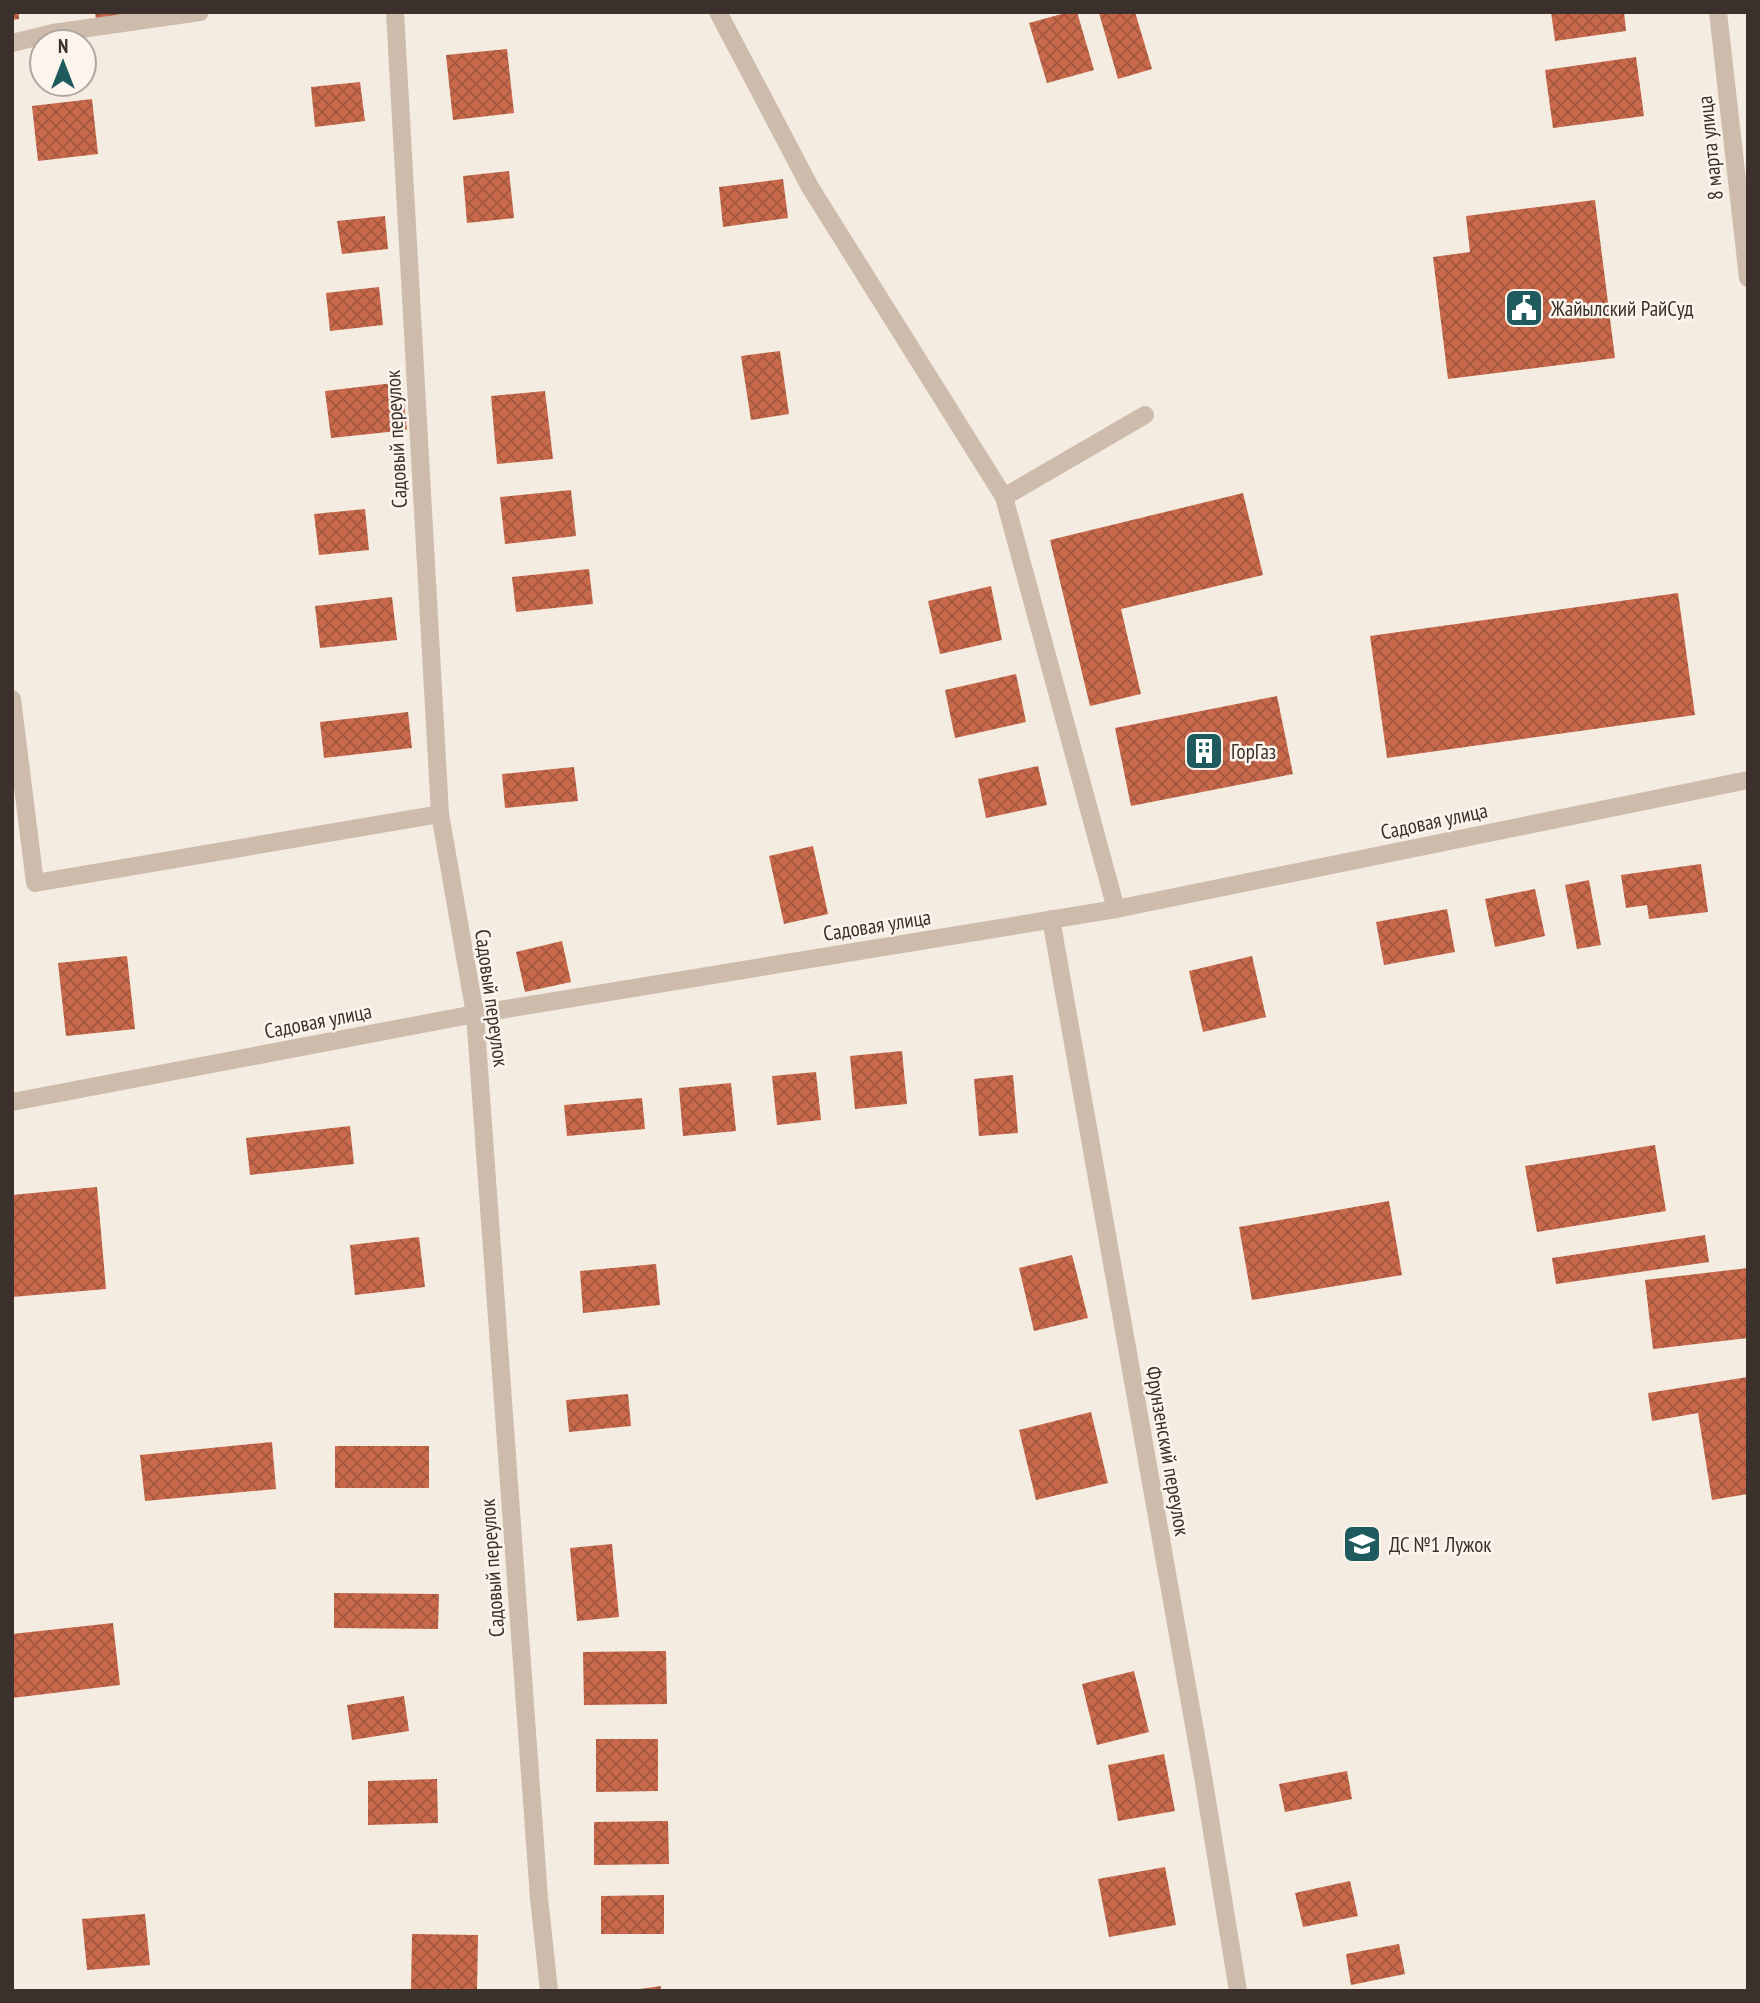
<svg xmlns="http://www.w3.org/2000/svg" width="1760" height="2003" viewBox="0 0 1760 2003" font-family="'PT Sans Narrow',sans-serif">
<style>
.building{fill:url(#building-cross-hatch)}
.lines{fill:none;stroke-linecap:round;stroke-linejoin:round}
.minor{stroke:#cdbbac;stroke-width:18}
.labels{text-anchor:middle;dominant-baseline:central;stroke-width:5;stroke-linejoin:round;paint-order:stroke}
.street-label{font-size:21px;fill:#3b302b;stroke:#fbf5ee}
.poi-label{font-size:21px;fill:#3b302b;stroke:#fbf5ee;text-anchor:start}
</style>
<defs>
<pattern id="building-cross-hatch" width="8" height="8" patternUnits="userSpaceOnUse" patternTransform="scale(1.75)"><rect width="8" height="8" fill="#c8694b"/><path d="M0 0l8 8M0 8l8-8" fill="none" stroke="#a4573f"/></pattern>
</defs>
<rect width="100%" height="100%" fill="#f4ebe1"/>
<g class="building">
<polygon points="12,12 19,12 19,19 12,20"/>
<polygon points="95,12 123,12 123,14 96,19"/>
<polygon points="1069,12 1077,12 1094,70 1047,83 1029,23"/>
<polygon points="1135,12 1152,69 1118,79 1099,13"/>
<polygon points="1551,12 1624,12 1626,31 1555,41"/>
<polygon points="507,49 514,113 453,120 446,55"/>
<polygon points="1636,57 1644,116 1553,128 1545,70"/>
<polygon points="360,82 365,121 315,127 311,87"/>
<polygon points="92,99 98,154 38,161 32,106"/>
<polygon points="509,171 514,218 467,223 463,176"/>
<polygon points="783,179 788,218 723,227 719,187"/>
<polygon points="1595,200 1615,358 1448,379 1433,257 1470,252 1466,216"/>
<polygon points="385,216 388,249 342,254 337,221"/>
<polygon points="379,287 383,325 330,331 326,293"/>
<polygon points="780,351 789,414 751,420 741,356"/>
<polygon points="402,382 407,430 331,438 325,391"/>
<polygon points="545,391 553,459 497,464 491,396"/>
<polygon points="571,490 576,536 505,544 500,497"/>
<polygon points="1243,493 1263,575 1121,609 1141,694 1090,706 1050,540"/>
<polygon points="365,509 369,550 319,555 314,514"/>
<polygon points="589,569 593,604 516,612 512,577"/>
<polygon points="991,586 1002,640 940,654 928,601"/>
<polygon points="1678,593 1695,715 1387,758 1370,636"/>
<polygon points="392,597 397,640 320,648 315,606"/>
<polygon points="1016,674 1026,722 955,738 945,690"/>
<polygon points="1277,696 1293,774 1131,806 1115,728"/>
<polygon points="408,712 412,748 324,758 320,722"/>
<polygon points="1038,766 1047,805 986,818 978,779"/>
<polygon points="574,767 578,801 505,808 502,774"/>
<polygon points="813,846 828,914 784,924 769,856"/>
<polygon points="1701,864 1708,912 1649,919 1647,905 1626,908 1621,875"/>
<polygon points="1589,880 1601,945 1577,949 1565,885"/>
<polygon points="1535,889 1545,936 1495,947 1485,899"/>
<polygon points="1447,909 1455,952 1384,965 1376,922"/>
<polygon points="562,941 571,982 525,992 516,952"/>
<polygon points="127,956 135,1029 66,1036 58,963"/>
<polygon points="1252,956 1266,1017 1203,1032 1189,971"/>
<polygon points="902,1051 907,1104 855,1109 850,1056"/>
<polygon points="816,1072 821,1120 777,1125 772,1076"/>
<polygon points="1013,1075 1018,1133 979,1136 974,1079"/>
<polygon points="731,1083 736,1131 683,1136 679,1088"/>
<polygon points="642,1098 645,1129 567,1136 564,1105"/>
<polygon points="350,1126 354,1164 250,1175 246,1138"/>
<polygon points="1655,1145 1666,1211 1537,1232 1525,1166"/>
<polygon points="97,1187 106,1289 12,1297 12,1195"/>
<polygon points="1389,1201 1402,1275 1252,1300 1239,1227"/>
<polygon points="1705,1235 1709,1262 1556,1284 1552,1258"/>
<polygon points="419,1237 425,1287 355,1295 350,1245"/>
<polygon points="1072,1255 1088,1318 1034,1331 1019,1268"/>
<polygon points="656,1264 660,1305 583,1313 580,1271"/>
<polygon points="1748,1268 1748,1338 1653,1349 1645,1280"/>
<polygon points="1748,1377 1748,1494 1712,1500 1698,1413 1652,1421 1648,1393"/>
<polygon points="628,1394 631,1426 569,1432 566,1400"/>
<polygon points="1091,1412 1108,1483 1036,1500 1019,1430"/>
<polygon points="272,1442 276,1489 145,1501 140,1455"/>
<rect x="335" y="1446" width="94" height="42"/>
<polygon points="612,1544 619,1617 577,1621 570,1548"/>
<polygon points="334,1593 439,1594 438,1629 334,1628"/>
<polygon points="113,1623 120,1685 12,1698 12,1634"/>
<polygon points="666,1651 667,1704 584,1705 583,1652"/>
<polygon points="1134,1671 1149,1732 1097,1745 1082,1684"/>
<polygon points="404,1696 409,1731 352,1740 347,1705"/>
<polygon points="596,1739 658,1739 658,1791 596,1792"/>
<polygon points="1164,1754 1175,1811 1118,1821 1108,1765"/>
<polygon points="1347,1771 1352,1799 1285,1812 1279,1784"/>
<polygon points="437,1779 438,1823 368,1825 368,1781"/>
<polygon points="668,1821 669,1864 594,1865 594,1822"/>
<polygon points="1165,1867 1176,1925 1109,1937 1098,1879"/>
<polygon points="1350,1881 1358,1916 1303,1927 1295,1893"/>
<polygon points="664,1895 664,1934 601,1934 601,1896"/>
<polygon points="145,1914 150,1965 87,1970 82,1919"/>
<polygon points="412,1934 478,1935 477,1991 411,1991"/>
<polygon points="1399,1944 1405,1974 1351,1985 1346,1954"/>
<polygon points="661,1986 661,1991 640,1991 640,1989"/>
</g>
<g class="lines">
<g class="minor">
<polyline points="395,12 440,814 475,1014 539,1898 549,1991"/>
<polyline points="718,12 810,187 1004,497 1116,909"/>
<polyline points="1718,12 1748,278"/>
<polyline points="12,43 53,33 200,12"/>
<polyline points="1004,497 1145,415"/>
<polyline points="12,699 35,883 440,814"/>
<polyline points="1051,919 1203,1776 1238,1991"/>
<polyline points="12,1102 475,1014 1116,909 1748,780"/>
</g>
</g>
<defs>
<symbol id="civic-square" viewBox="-11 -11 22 22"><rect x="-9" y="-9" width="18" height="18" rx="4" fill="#1f5a5e" stroke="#fbf5ee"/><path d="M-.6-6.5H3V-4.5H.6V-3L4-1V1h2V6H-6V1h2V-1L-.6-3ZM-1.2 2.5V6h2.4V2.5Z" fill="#fff"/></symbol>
<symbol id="building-square" viewBox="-11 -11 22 22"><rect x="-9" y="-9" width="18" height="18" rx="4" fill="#1f5a5e" stroke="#fbf5ee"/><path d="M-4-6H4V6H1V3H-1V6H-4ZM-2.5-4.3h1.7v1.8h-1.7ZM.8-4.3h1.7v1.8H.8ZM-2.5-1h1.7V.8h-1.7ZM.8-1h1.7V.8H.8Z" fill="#fff"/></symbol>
<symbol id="school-square" viewBox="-11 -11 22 22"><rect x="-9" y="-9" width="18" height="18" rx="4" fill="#1f5a5e" stroke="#fbf5ee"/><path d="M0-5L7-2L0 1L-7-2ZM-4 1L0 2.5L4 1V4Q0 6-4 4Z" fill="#fff"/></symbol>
</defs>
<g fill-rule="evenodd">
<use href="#civic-square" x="1502" y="286" width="44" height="44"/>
<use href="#building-square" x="1182" y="729" width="44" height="44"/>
<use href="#school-square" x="1340" y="1522" width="44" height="44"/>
</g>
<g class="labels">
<g class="street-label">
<text transform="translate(1710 148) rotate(-96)">8 марта улица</text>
<text transform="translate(396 439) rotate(-93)">Садовый переулок</text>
<text transform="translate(1434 821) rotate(-12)">Садовая улица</text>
<text transform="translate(877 925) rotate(-9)">Садовая улица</text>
<text transform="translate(492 998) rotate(82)">Садовый переулок</text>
<text transform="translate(318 1021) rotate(-11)">Садовая улица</text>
<text transform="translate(1168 1451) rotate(80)">Фрунзенский переулок</text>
<text transform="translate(492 1568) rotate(-94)">Садовый переулок</text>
</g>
<g class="poi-label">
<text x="1551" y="308">Жайылский РайСуд</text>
<text x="1231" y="751">ГорГаз</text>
<text x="1389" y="1544">ДС №1 Лужок</text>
</g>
</g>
<rect width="1760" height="2003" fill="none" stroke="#3b302b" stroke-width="28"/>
<g transform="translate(63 63)"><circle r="33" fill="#fbf5ee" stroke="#aea6a0" stroke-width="2"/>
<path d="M0-5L12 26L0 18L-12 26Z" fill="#1f5a5e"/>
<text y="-10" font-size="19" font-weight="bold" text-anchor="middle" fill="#3b302b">N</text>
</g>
</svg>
